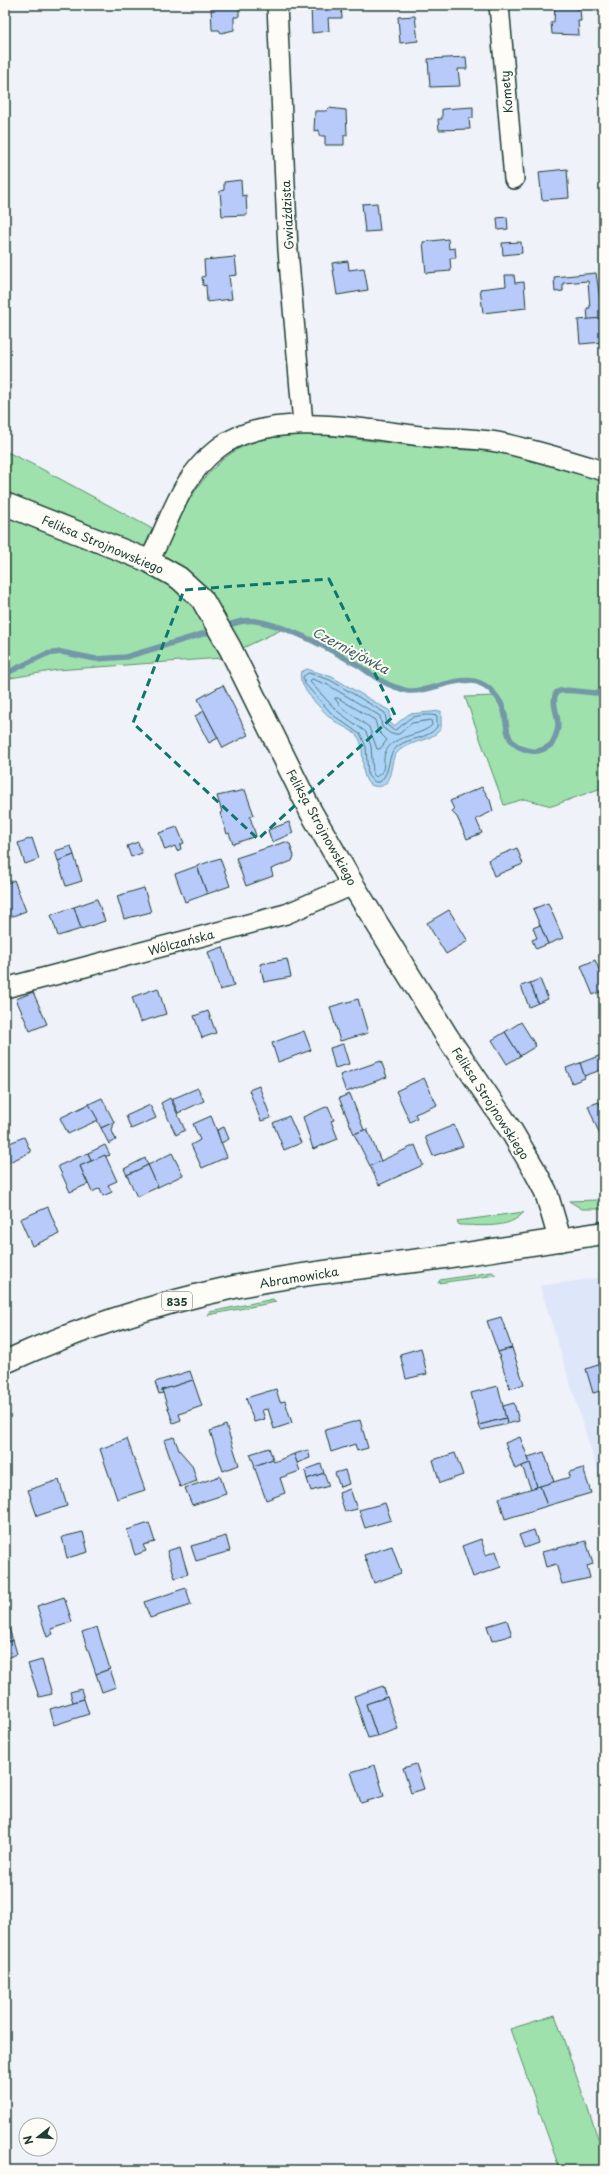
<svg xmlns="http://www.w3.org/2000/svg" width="609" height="2175" viewBox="0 0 609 2175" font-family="'Playpen Sans',sans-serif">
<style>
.built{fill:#dee6f9}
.green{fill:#9ee1ac;stroke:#5e8f70}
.water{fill:#abd4f6;stroke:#7398a8}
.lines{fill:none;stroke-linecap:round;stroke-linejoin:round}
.shore{stroke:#577982;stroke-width:1}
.stream{stroke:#7398a8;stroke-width:5.5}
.building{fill:#b7cafa;stroke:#1f3d34}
.street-casing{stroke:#1f3d34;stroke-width:22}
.secondary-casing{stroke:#1f3d34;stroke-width:25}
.primary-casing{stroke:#1f3d34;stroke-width:25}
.street{stroke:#fdfcf7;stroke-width:19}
.secondary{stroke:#fdfcf7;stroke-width:22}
.primary{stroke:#fdfcf7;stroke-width:22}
.marked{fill:none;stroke:#0f766e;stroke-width:3;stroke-dasharray:8 5;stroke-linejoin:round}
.labels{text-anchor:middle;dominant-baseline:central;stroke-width:4;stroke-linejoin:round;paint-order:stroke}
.shield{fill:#fdfcf7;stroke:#62766e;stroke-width:1}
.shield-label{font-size:11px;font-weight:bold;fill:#1f3d34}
.street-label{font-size:12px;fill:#1f3d34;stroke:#fdfcf7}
.water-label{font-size:13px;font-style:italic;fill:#3b5b5b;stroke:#fdfcf7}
</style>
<rect width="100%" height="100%" fill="#eff2f8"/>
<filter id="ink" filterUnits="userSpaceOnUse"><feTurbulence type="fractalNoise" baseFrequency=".025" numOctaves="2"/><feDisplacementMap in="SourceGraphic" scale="8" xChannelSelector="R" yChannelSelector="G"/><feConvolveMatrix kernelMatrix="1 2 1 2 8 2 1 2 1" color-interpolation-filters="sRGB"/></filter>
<g filter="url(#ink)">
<polygon class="built" points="604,1277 604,1492 540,1286"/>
<g class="green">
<path d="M 314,434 L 440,449 L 496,451 L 604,481 L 604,787 L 552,806 L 524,799 L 504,805 L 465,697 L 496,696 C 470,670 453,685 423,689 C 418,690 412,691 408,690 C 388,687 373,674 356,664 C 333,651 309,640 285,628 L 243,648 L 215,598 L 199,617 L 222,658 L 57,670 L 5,679 L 5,451 L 38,467 L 171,539 C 175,523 184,507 194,493 C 227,444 256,436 314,434 Z"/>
<polygon points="598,1200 603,1204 604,1209 582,1209 569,1201"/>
<path d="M 524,1212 C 509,1230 480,1225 459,1225 L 457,1221 Z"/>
<polygon points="492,1272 496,1275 438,1283 440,1280"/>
<polygon points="273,1299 276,1302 208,1315 210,1312"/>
<polygon points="555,2015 604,2155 604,2170 560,2170 510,2029"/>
</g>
<path class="water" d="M 307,669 L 332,677 L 390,711 L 390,723 L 394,726 L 409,714 L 441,711 L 441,729 C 428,744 407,739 395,755 C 390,762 393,791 374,786 C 357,783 367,749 358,737 C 352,729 338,725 331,718 C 321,709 296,685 301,672 Z"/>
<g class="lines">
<g class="shore">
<path d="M 309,673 L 330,680 L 385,713 L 387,725 L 393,730 C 400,730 404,721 411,718 C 419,715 429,714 437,716 L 437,727 C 427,740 410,737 398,746 C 385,756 393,769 380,782 L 375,782 L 368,776 L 366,747 L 361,735 L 333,715 L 305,684 L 303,677 Z"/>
<path d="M 312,679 L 328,685 L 380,716 L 382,727 L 391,734 L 399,734 L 412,723 L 431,720 L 432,725 C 419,738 394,733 385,753 C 383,759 385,766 382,772 L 376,777 L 373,774 L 371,746 L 366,732 L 337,711 L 310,682 Z"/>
<polygon points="335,698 338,698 375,720 378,731 387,740 380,749 377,749 369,727 341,707"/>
</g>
<g class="stream">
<path d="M 224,627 C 234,623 245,619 256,621 C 289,626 327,648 356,664 C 369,672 380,682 395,687 C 400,688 405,691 410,691 C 440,692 471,663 497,697 C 514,718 496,741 527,750 C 537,753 544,750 552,744 C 555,738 558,731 558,724 C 558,715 551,701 556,693 C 562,686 592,695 604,693"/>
<polyline points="5,674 46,654 61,652 96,659 126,657 216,630"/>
</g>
</g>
<g class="building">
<polygon points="211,5 239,5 239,17 234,17 234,30 221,33 219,30 212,30"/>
<polygon points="311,5 341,5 342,18 328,18 329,31 312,33"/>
<polygon points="555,5 577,5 577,9 580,9 581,21 578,21 579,35 552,34 551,22 554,22"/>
<polygon points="415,16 418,41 400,43 398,17"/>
<polygon points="466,57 467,69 458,69 460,86 430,87 428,59"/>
<polygon points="473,107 473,118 469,118 470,129 439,130 438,119 442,119 442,109"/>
<polygon points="329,108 346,110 347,135 344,135 344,145 325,145 325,136 319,136 319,130 314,131 315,111 326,111"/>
<polygon points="567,169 569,198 542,200 539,172"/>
<polygon points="241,180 242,196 246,195 247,215 222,216 220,191 224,190 224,182"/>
<polygon points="377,203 380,231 365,232 362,204"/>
<polygon points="507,217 508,229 498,230 497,218"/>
<polygon points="601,236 604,236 604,259 602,259"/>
<polygon points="448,239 449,249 455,248 456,258 450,258 451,271 426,273 423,242"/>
<polygon points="521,242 522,253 503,255 502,243"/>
<polygon points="235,257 237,275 229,276 232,299 207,302 206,285 203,286 202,277 205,276 204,260"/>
<polygon points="348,261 349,270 364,268 368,290 337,295 332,263"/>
<polygon points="596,273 603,318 588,320 587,308 590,308 588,281 563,283 563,291 555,292 554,277"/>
<polygon points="505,275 514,275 515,283 524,282 526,308 483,313 480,289 506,286"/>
<polygon points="603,318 604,342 580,344 578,320"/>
<polygon points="223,685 248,735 223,748 198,699"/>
<polygon points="204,711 218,738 209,743 195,716"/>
<polygon points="482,787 490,800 493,811 476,819 482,833 467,839 457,817 452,812 454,809 450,801"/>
<polygon points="245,790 254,815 250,817 256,836 233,844 229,833 227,834 220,813 222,812 217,796"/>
<polygon points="289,822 293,833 272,842 268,830"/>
<polygon points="177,827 184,843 180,845 181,849 177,851 175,846 165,850 159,833"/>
<polygon points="32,838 39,859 25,864 18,843"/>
<polygon points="138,842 142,853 131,857 127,846"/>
<polygon points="285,842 290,844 294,856 292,861 271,869 273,876 246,886 236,858"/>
<polygon points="71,846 74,855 58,861 55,851"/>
<polygon points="517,848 523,864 494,876 488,860"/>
<polygon points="74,855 82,881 66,886 58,861"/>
<polygon points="220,858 230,886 207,894 197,866"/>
<polygon points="197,866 207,894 185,902 175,874"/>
<polygon points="14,880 26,911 5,919 5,884"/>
<polygon points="144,888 151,912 124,919 117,896"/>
<polygon points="97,899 105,921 81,929 74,907"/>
<polygon points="548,903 563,938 548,944 533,909"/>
<polygon points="74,907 81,929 58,936 51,915"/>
<polygon points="449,910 468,941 446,954 427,923"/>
<polygon points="540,925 548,944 536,949 532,940 537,938 533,928"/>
<polygon points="223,947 234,986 220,990 208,952"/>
<polygon points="287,959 291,977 264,982 260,964"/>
<polygon points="595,960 604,981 604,990 593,995 581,966"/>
<polygon points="540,979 548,999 538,1003 530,983"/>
<polygon points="530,983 538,1003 529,1007 521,986"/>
<polygon points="158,988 166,1014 140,1022 132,997"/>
<polygon points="33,992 47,1024 30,1031 16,999"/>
<polygon points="358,999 368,1033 340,1041 330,1007"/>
<polygon points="208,1011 216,1033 202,1038 194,1016"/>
<polygon points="521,1022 536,1046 520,1056 505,1032"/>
<polygon points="304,1031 311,1050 278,1062 272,1043"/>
<polygon points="505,1032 520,1056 507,1064 492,1040"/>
<polygon points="343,1044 349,1064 335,1068 330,1048"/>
<polygon points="604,1054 604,1069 584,1076 580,1063"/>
<polygon points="381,1061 387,1077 346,1092 340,1075"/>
<polygon points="580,1063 585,1078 572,1083 566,1068"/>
<polygon points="424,1078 437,1105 415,1114 417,1118 410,1122 396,1091"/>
<polygon points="259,1086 271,1118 261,1121 249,1090"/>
<polygon points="198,1088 204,1101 178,1113 172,1099"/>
<polygon points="350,1094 364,1130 354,1134 339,1098"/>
<polygon points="102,1098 114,1122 101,1128 89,1104"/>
<polygon points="170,1098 185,1130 176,1135 161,1103"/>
<polygon points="599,1102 602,1111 604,1110 604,1139 602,1140 588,1106"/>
<polygon points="89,1104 98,1120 68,1134 60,1118"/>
<polygon points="150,1105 156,1118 131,1129 126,1116"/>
<polygon points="328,1106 334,1120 331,1121 338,1139 313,1149 303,1117"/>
<polygon points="211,1116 227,1157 202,1168 191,1145 200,1140 193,1124"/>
<polygon points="289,1116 301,1143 284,1150 273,1123"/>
<polygon points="114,1122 112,1131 116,1140 109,1144 101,1128"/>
<polygon points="454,1125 463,1146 433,1156 425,1137"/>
<polygon points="224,1127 229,1139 221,1143 217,1130"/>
<polygon points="367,1129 381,1161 370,1166 354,1134"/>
<polygon points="24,1137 31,1152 5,1164 5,1145"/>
<polygon points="105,1145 110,1155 91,1161 88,1153"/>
<polygon points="415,1145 423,1165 379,1185 370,1166"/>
<polygon points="88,1153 91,1161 80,1166 88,1184 70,1192 58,1166"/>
<polygon points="172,1153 183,1175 158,1187 148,1165"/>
<polygon points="105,1155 117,1181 108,1185 112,1192 103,1196 100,1188 92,1192 80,1166"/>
<polygon points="145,1158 148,1165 127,1175 124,1169"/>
<polygon points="148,1165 158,1187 137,1197 127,1175"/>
<polygon points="48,1207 59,1234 32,1246 20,1219"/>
<polygon points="501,1317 512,1348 498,1352 487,1321"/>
<polygon points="421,1348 427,1374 406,1379 400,1354"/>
<polygon points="512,1348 524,1384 510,1389 498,1352"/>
<polygon points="598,1365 604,1390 593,1393 586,1369"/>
<polygon points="190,1371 193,1380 162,1390 163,1393 159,1394 155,1382"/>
<polygon points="193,1380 202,1406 179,1414 181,1420 173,1423 162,1390"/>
<polygon points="498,1386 506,1418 479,1425 471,1393"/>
<polygon points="276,1389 280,1402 285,1401 292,1423 274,1429 268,1409 262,1410 265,1419 254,1422 246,1398"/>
<polygon points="514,1403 519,1421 507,1424 503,1406"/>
<polygon points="506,1418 507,1424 481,1430 479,1425"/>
<polygon points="360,1420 368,1448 357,1451 355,1444 331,1452 325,1430"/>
<polygon points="226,1425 239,1465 223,1471 210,1431"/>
<polygon points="174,1437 179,1450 192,1465 197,1481 180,1487 164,1440"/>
<polygon points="520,1437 530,1463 515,1469 505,1443"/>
<polygon points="127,1439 145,1490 117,1499 100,1449"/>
<polygon points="269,1448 273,1459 255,1466 250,1454"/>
<polygon points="308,1450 310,1458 297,1463 294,1454"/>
<polygon points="544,1452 554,1482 537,1487 528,1457"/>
<polygon points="455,1453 463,1475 440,1483 433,1460"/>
<polygon points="294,1454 300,1471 280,1478 285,1493 266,1500 254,1466 273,1459 274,1462"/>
<polygon points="530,1463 537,1487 531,1489 522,1466"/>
<polygon points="321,1464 324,1473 307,1479 305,1470"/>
<polygon points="583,1468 591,1493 547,1506 540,1486 570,1477 569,1472"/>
<polygon points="345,1470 349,1484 340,1487 335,1473"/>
<polygon points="324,1473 329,1486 311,1491 307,1479"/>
<polygon points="220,1476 226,1494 192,1505 185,1488"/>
<polygon points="59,1480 67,1506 37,1516 28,1490"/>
<polygon points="540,1486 547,1506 505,1519 499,1498"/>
<polygon points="350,1489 357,1509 345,1512 339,1493"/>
<polygon points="385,1503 391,1520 365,1528 359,1510"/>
<polygon points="149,1523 155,1542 143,1545 146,1551 135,1555 127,1530"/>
<polygon points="534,1530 538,1543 524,1548 519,1535"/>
<polygon points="83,1532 88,1552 67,1558 62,1537"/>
<polygon points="226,1536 230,1551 196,1561 191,1546"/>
<polygon points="481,1539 486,1555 496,1551 501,1567 473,1577 462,1546"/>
<polygon points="586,1541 593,1564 587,1566 590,1578 562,1584 556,1564 546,1567 542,1552"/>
<polygon points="392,1546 401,1573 374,1583 364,1555"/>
<polygon points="180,1547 188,1574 175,1578 167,1551"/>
<polygon points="186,1588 191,1605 150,1618 144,1602"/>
<polygon points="64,1597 72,1622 51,1629 53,1634 47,1637 37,1606"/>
<polygon points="507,1620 512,1635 492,1641 487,1626"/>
<polygon points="97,1627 110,1669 96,1674 82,1632"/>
<polygon points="9,1629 13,1640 5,1643 5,1630"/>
<polygon points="13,1640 17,1654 5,1659 5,1643"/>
<polygon points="42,1660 52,1694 39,1697 28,1664"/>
<polygon points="110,1669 116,1687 102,1692 96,1674"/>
<polygon points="383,1686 387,1697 366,1704 377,1736 368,1738 354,1696"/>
<polygon points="81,1689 84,1699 73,1702 70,1692"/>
<polygon points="387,1697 398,1729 377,1736 366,1704"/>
<polygon points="84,1699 89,1714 54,1725 50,1709"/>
<polygon points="416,1764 424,1789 411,1793 403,1768"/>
<polygon points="375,1765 384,1796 361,1803 351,1772"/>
</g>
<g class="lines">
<defs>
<g id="street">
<polyline points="277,5 288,250 303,424"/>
<polyline points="499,5 514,179"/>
<path d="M 149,561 C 171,520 178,480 217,449 C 267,408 369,430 429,437 C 454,439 478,438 502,443 C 537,450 570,461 604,471"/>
<polyline points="5,988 286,914 353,885"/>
</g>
<polyline id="secondary" points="5,504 149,561 179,578 202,599 230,648 311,812 353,885 448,1038 512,1132 535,1171 546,1192 560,1240"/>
<path id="primary" d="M 5,1362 C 78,1329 155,1304 234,1287 C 298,1274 364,1267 430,1259 C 488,1251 546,1242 604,1233"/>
</defs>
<use href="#street" class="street-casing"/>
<use href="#secondary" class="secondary-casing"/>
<use href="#primary" class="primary-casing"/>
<use href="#street" class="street"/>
<use href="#secondary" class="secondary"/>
<use href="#primary" class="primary"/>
</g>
</g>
<path class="marked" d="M 329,579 L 395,715 L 258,839 L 133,723 L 184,590 Z"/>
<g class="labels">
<rect class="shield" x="162" y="1292" width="30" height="18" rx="3"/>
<g class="shield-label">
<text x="177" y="1301">835</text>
</g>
<g class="street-label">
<text transform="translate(506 92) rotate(-95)">Komety</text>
<text transform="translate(287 215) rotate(-93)">Gwiaździsta</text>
<text transform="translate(103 544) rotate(23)">Feliksa Strojnowskiego</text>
<text transform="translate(322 827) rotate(61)">Feliksa Strojnowskiego</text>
<text transform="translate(181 942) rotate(-15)">Wólczańska</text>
<text transform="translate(491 1103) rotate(57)">Feliksa Strojnowskiego</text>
<text transform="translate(299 1277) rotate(-9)">Abramowicka</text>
</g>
<g class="water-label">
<text transform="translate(351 650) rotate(28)">Czerniejówka</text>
</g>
</g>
<rect width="609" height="2175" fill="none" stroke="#fdfcf7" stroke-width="20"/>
<rect x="10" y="10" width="589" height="2155" fill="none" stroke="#1f3d34" stroke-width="1.5" filter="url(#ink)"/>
<g transform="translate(38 2137) rotate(253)"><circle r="19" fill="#fdfcf7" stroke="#a4b0a9"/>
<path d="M0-3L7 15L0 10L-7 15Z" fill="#1f3d34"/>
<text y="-6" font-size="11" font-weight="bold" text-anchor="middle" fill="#1f3d34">N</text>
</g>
</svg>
